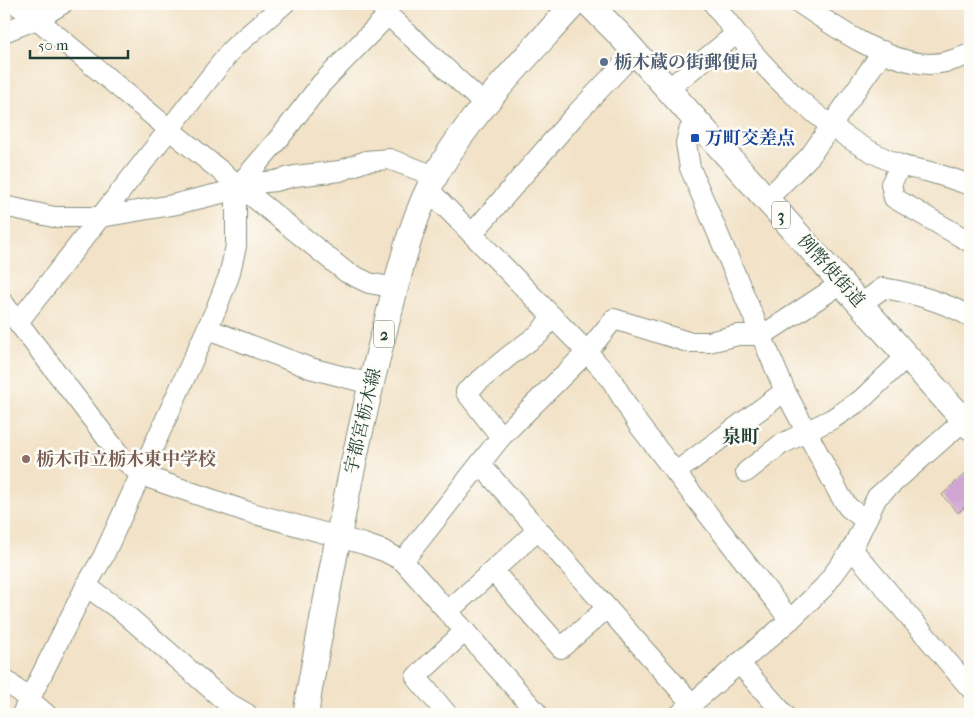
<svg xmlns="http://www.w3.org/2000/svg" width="974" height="718" viewBox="0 0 974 718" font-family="'IM FELL French Canon','Noto Serif JP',serif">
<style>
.building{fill:#d0a4d3}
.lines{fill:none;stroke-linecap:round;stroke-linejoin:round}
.minor-casing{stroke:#88907e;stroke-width:22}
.major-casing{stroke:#88907e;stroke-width:27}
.minor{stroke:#fff;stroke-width:20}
.major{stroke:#fff;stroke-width:25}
.service-dot{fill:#5c6f8a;stroke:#fdfcf7;stroke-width:2}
.transit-dot{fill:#1a4fb4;stroke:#fdfcf7;stroke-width:2}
.education-dot{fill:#8d6e63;stroke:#fdfcf7;stroke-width:2}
.labels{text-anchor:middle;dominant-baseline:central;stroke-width:5;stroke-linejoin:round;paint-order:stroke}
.shield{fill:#fdfcf7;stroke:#62766e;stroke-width:1}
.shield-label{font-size:16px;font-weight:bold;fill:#1f3d34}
.service-label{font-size:18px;font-weight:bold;fill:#4e5e75;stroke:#fdfcf7;text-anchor:start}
.transit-label{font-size:18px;font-weight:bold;fill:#164399;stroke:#fdfcf7;text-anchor:start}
.street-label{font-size:18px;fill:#1f3d34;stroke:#fdfcf7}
.education-label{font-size:18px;font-weight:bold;fill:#785e54;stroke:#fdfcf7;text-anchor:start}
.neighbourhood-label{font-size:19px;font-weight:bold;fill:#1f3d34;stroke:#fdfcf7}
</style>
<rect width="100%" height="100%" fill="#fdfcf7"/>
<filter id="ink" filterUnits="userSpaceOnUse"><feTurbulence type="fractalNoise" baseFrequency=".02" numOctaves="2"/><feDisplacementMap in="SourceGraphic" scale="10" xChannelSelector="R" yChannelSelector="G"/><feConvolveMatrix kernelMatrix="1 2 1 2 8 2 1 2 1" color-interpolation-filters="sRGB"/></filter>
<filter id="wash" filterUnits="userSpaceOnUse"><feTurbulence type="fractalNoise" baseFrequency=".0096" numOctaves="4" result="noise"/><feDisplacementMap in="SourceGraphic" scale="20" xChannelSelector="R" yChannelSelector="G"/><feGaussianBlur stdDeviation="1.12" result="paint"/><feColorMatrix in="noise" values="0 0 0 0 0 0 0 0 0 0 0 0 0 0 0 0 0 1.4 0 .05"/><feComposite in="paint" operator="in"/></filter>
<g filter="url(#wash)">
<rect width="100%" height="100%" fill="#f2e2c7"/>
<g id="blocks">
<polygon class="building" points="970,469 970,501 958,513 942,495"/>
</g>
</g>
<g filter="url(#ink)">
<use href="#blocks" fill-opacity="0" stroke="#88907e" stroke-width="1"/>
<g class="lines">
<defs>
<g id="minor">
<polyline points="16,4 37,19 170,130 346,272 369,283 396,288"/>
<polyline points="379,4 388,15 485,105"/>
<path d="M 714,4 C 760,67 826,136 900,165 C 908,168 918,169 926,171 C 941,175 956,180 970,185"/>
<path d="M 801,4 C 836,28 885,62 929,64 C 943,64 958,59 970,54"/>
<polyline points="4,32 37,19 62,4"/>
<polyline points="668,89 736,34"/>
<polyline points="695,121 689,131 686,143 690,168 785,391 840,495 848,507 865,520"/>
<polyline points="901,165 891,184 894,198 970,242"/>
<polyline points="239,185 275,181 295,176 340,171 366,161 389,159 435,176"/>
<polyline points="429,190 587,352 611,379 638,424 790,620"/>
<polyline points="767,199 810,156 883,51"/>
<polyline points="4,206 54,217 101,217 172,205 230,191 239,185 281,136 321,84 388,15"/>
<polyline points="472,234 576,114 635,52"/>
<polyline points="4,304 122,458 141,475 248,512 364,544 384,551 403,561 538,714"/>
<path d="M 861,304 L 883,288 C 913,293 943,302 970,316"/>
<polyline points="18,322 233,48 284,4"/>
<polyline points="208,329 310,368 371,384"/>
<polyline points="501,437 466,392 509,356 540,333 552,316"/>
<polyline points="480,464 692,704"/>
<polyline points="676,472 785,391"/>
<polyline points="746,472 780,445 832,419 861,400 907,356"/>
<polyline points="852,549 970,688"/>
<polyline points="403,561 501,437 587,352 614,319 688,342 709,342 738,335 763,335 842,283"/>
<polyline points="493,571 561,648 607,608"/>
<polyline points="86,586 124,613 226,702 247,714"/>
<polyline points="447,612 538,530"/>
<polyline points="739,663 784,714"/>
<polyline points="4,679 46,714"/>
<polyline points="22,714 86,586 103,557 216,309 229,276 236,246 236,203 239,185"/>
<polyline points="447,714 416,677 465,631"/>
<polyline points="680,714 790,620 824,587 852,549 877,497 970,415"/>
</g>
<g id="major">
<polyline points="589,4 617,32 970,427"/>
<path d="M 306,714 L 309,692 C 331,573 353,454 383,336 C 398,281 409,221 438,171 C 474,109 527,57 574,4"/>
</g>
</defs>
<use href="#minor" class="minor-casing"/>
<use href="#major" class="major-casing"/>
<use href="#minor" class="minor"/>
<use href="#major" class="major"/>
</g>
</g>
<circle class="service-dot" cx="604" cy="62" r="5"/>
<rect class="transit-dot" x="690" y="133" width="10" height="10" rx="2.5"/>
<circle class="education-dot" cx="26" cy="459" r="5"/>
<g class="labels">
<g class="shield">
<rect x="772" y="201.5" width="18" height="27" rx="4"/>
<rect x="374" y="320.5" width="20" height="27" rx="4"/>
</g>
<g class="shield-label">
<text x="781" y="215">3</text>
<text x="384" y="334">2</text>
</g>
<g class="service-label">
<text x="614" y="62">栃木蔵の街郵便局</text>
</g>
<g class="transit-label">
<text x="705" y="138">万町交差点</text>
</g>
<g class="street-label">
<text transform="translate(831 271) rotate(48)">例幣使街道</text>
<text transform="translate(363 421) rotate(-77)">宇都宮栃木線</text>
</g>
<g class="education-label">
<text x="36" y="459">栃木市立栃木東中学校</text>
</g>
<g class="neighbourhood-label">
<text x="741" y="437">泉町</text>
</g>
</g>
<rect width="974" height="718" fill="none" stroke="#fdfcf7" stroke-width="20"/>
<path d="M30 50v8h98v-8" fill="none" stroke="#1f3d34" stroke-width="2.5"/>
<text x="38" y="50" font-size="15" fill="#1f3d34" stroke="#fdfcf7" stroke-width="4" paint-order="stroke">50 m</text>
</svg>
